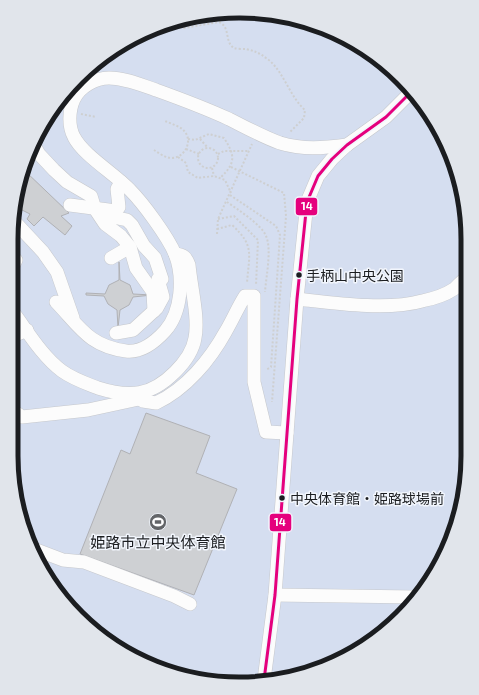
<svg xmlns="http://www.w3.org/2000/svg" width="479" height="695" viewBox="0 0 479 695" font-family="'Exo 2','Noto Sans JP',sans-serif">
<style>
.green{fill:#d5def0}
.building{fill:#ced0d3;stroke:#b0b1b5}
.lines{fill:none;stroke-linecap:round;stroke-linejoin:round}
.minor-casing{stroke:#c6c8cc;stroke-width:14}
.path{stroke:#cecfd0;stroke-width:2;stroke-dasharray:2 2;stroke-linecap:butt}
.minor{stroke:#fcfcfc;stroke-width:13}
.bus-1-casing{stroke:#f2f6fd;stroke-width:6}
.bus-1{stroke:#e5007d;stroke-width:3}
.bus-dot{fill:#1b1d20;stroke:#f2f6fd;stroke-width:1.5}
.labels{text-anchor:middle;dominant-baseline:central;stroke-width:3;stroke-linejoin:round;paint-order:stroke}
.bus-label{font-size:14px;fill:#1b1d20;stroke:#f2f6fd;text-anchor:start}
.poi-label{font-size:15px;fill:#1b1d20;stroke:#f2f6fd}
.rim{fill:none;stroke:#1b1d20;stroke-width:5}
.line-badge{stroke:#f2f6fd;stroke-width:1.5}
.badge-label{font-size:11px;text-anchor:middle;font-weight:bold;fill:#fff}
</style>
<rect width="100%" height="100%" fill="#e8eaee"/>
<polygon class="green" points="240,11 327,28 401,78 444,138 464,195 468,455 451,543 401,617 341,660 284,680 210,682 152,667 89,627 49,582 19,515 11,455 15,195 35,138 78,78 152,28"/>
<g class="building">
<polygon points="24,170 69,213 61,216 72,226 65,235 43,217 34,226 27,219 30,214 16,207 22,200 16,194"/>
<polygon points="119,262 120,280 130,285 133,294 152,295 133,297 129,305 120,310 118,328 117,310 108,304 104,296 86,295 86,293 105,294 109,285 119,280"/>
<polygon points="146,413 210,436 196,473 237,489 194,595 80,554 121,450 130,454"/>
</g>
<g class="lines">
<defs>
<g id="minor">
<polyline points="33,143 39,154 54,170 67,182 91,196 95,209 105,224 121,236 130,247 136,268 153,292 154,311"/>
<polyline points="70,205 116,211 119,207 117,189 121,182"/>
<polyline points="112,211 113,217 127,220 132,225 144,246 155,258 162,279"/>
<polyline points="15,222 43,252 57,272 73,318"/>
<polyline points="111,258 130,247"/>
<polyline points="14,264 16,260 14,259"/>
<path d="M 297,299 C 333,303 387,311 422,301 C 432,299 445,295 454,289 C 458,286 460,282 465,279"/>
<path d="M 56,302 C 80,327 89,346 126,351 C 142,353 155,342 165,331 C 182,312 184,277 175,254 C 168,237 143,203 130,190 C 115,174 83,155 74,137 C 68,126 69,110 74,99 C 80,87 95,78 109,78 C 125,78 141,85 156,90 C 181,99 205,108 229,119 C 245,127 263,137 280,143 C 303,150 324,148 347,145"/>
<path d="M 13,312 C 28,332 42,356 62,371 C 73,379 85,383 98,388 C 130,398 151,396 175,372 C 184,363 193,351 195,338 C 199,318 191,287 189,265 C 186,257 184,255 175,254"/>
<polyline points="116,333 133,330 157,308 163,297 158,279"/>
<polyline points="13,336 27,330"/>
<path d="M 134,395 L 143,401 L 156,403 C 186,389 210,360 226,331 C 233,319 238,307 245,296 L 254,296 L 254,382 L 266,432 L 287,433"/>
<polyline points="18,414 22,417 88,410 139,399"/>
<polyline points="34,549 63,560 84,562 174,596 190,604"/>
<polyline points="275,595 414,597"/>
<polyline points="264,680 275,595 297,299 307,202 318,176 332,159 347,145 386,117 411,92"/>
</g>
</defs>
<use href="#minor" class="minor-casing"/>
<g class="path">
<path d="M 173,24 L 179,24 L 184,28 L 219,22 C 231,27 224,42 234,48 C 237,49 243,49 246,49 C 254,51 260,53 266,58 C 283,69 289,96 305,110 L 304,118 L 289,133"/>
<polyline points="133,41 148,38 171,25"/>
<polyline points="81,114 96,117"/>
<path d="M 188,139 L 195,140 L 209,134 L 224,138 C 235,155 236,163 221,177"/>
<polyline points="200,139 208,148"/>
<circle cx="208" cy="158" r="10"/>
<polyline points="186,149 199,154"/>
<path d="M 154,150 C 159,153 165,158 172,158 C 184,158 193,142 185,132 C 181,126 171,124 165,121"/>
<polyline points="218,154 224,151 249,151"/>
<polyline points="178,157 186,163 188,172 198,178 214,176 225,180 231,193"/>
<polyline points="231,167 284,193 286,216 272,402"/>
<polyline points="212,168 214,176"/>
<polyline points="230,195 276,226 280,235 271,367 266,370"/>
<path d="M 227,202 C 237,209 262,225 266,236 C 272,249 266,277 265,292"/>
<polyline points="218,219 234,216 258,240 256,285"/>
<path d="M 217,229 L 232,225 C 255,246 249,254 247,283"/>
<polyline points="217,234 218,219 252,144"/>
</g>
<use href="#minor" class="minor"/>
<defs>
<polyline id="bus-1" points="264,680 275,595 297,299 307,202 318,176 332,159 347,145 386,117 411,92"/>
</defs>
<use href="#bus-1" class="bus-1-casing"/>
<use href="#bus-1" class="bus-1"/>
</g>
<defs>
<symbol id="stadium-disc" viewBox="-11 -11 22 22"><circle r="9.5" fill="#636568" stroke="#f2f6fd"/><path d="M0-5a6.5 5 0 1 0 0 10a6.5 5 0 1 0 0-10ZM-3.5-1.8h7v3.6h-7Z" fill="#fff"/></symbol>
</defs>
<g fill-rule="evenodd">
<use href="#stadium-disc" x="148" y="512" width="20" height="20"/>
</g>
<g class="bus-dot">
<circle cx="299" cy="275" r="3.5"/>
<circle cx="282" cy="498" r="3.5"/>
</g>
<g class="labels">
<g class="bus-label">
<text x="306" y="275">手柄山中央公園</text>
<text x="290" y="498">中央体育館・姫路球場前</text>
</g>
<g class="poi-label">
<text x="158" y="542">姫路市立中央体育館</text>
</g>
</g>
<path d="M0 0H479V695H0ZM239 18H240A221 221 0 0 1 461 239V456A221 221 0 0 1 240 677H239A221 221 0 0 1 18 456V239A221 221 0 0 1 239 18Z" fill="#e1e5eb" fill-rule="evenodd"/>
<path class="rim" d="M239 18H240A221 221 0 0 1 461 239V456A221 221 0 0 1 240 677H239A221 221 0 0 1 18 456V239A221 221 0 0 1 239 18Z"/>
<g class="line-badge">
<rect x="295" y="197" width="23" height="19" rx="4" fill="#e5007d"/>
<rect x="269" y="513" width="23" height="19" rx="4" fill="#e5007d"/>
</g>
<g class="badge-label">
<text x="307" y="210">14</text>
<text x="280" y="526">14</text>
</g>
</svg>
